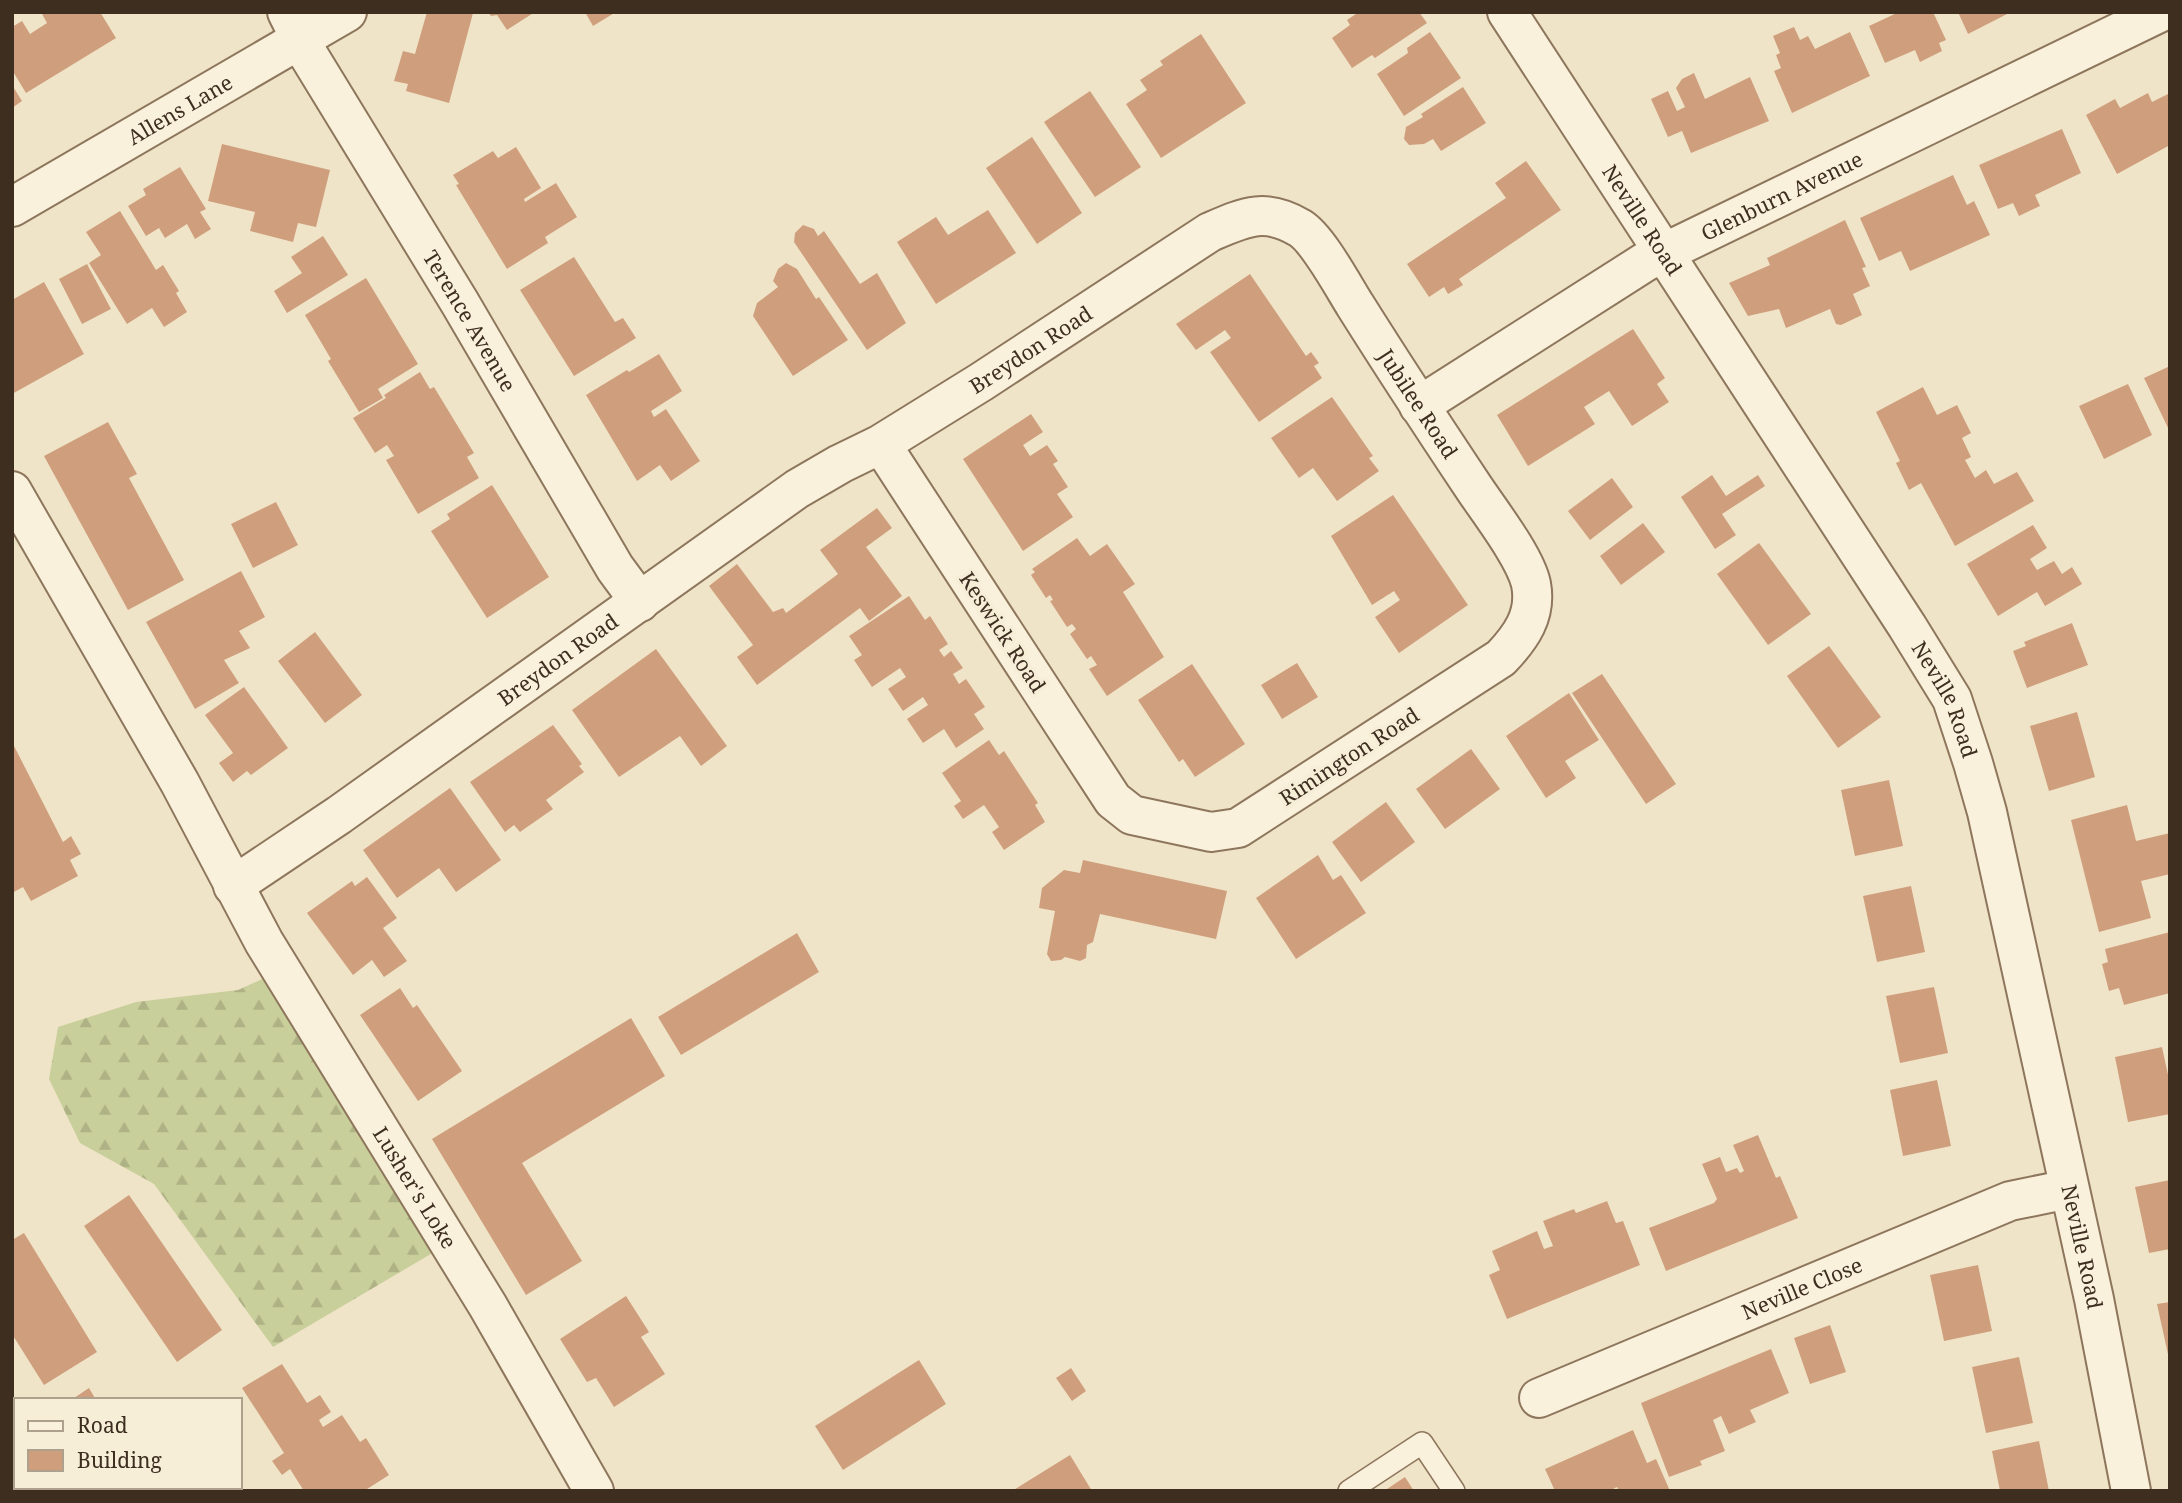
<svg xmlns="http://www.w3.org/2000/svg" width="2182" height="1503" viewBox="0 0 2182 1503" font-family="'Noto Serif',serif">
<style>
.forest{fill:url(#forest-firs)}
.building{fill:#cf9f7d}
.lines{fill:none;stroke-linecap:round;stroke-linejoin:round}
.service-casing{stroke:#8d765c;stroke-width:24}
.minor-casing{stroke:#8d765c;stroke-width:42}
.service{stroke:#faf1dc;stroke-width:21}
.minor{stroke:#faf1dc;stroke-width:38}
.labels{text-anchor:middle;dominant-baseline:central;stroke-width:7;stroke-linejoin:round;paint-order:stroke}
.street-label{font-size:21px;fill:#3d2e20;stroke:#f7eed8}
</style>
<defs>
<pattern id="forest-firs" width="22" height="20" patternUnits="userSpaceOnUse" patternTransform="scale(1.75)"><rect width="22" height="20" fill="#c9cf9b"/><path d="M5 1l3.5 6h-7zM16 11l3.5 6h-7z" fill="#aeb285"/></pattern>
</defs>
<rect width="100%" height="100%" fill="#f0e4c8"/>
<polygon class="forest" points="271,975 441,1248 273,1347 154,1184 80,1143 49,1079 58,1027 136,1002 238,990"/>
<g class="building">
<polygon points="41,12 72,12 74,14 77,12 100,12 116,38 26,93 12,70 12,27 22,21 30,34 47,23"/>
<polygon points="427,12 473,13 449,103 406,91 408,84 394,81 403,51 415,54"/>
<polygon points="488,12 535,12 507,30 497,15 491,16"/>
<polygon points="585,12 616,12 593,26"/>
<polygon points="1359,12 1419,12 1427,23 1375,58 1372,55 1352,68 1332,38 1350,25 1347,20"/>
<polygon points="1899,12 1933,12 1946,40 1939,43 1942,51 1920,62 1915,50 1885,63 1869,26"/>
<polygon points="1958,12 2011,12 1968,34"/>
<polygon points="1794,27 1800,40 1808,36 1815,49 1850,32 1870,76 1792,113 1774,71 1781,68 1776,55 1780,53 1773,36"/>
<polygon points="1430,32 1461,78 1404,116 1377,74 1408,53 1407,48"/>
<polygon points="1201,34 1246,103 1161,158 1126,104 1147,90 1140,80 1163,65 1160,61"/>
<polygon points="1694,73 1705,99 1750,77 1769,121 1691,153 1682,131 1668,137 1651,99 1668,91 1677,111 1685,107 1676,88 1682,79"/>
<polygon points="12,85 22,101 12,108"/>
<polygon points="1463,87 1486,123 1441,151 1433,139 1424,144 1409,145 1404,139 1406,127 1423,117 1421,114"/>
<polygon points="1090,91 1141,167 1095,197 1044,122"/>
<polygon points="2148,93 2152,102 2170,93 2170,145 2117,174 2086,115 2115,99 2120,108"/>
<polygon points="2062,129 2081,173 2035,195 2040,206 2019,216 2013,203 1998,209 1979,165"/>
<polygon points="1032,137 1082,213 1037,244 986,168"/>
<polygon points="222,144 330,170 316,227 298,223 293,242 250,231 255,212 208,201"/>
<polygon points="516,147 541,188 524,199 525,202 556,183 577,217 545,237 548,243 507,269 456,185 459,184 453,175 493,151 498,158"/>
<polygon points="1526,161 1561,210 1459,279 1463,285 1448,294 1444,287 1429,297 1407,264 1506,198 1495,183"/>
<polygon points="180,167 206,209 200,212 211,229 195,239 187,224 165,238 159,228 146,236 128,206 146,195 143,189"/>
<polygon points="1953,175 1967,205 1974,201 1990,235 1910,271 1901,251 1879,261 1860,218"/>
<polygon points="988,210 1016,253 936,304 897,242 936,217 948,235"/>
<polygon points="120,211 156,270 163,265 179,291 176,293 187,312 164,327 152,308 127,324 89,263 101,255 86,232"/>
<polygon points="1845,220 1866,267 1862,268 1870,286 1853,294 1862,315 1841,325 1836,324 1830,309 1786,328 1779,309 1748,316 1729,283 1770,265 1767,258"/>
<polygon points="803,225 814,229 818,236 824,231 860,284 877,273 906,323 867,350 794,242 795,233"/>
<polygon points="323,236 348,275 287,313 274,291 302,273 291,257"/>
<polygon points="574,257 615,322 623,318 636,338 574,376 520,290"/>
<polygon points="786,263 797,269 816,299 819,297 848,340 793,376 753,316 757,303 778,287 773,281 778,269"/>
<polygon points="87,264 111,309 82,324 59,279"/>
<polygon points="1250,274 1306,356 1311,352 1319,363 1314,366 1322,378 1259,422 1210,352 1231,338 1225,330 1196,350 1176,324"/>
<polygon points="366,278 418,364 378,389 383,398 359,412 328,361 331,359 305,315"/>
<polygon points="44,282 84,354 12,394 12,300"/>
<polygon points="1633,329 1665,378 1657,384 1669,402 1632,426 1609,391 1584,407 1595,424 1528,466 1497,415"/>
<polygon points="659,354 682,391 651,411 654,417 666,409 700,461 671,481 660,465 637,481 586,395 627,370 629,372"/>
<polygon points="2170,366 2170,432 2144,378"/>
<polygon points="420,372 430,389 434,387 474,453 467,457 479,478 418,514 386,460 394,456 387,445 375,453 353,418 386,398 384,395"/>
<polygon points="2128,384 2152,435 2104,459 2079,406"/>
<polygon points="1923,387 1937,415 1957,405 1971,433 1962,438 1971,457 1965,460 1975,478 1986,470 1994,484 2017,472 2034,501 1955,546 1921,483 1909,490 1896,463 1900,461 1876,412"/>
<polygon points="1332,397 1373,456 1369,458 1379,471 1337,501 1313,468 1299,478 1271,438"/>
<polygon points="1031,414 1043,432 1023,445 1030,456 1047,445 1058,461 1053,464 1068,487 1057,494 1073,517 1023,551 963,459"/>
<polygon points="108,422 137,474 129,478 184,580 128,610 44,456"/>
<polygon points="1712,475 1726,496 1758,475 1765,486 1722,514 1736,535 1715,549 1681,497"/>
<polygon points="1612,478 1633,507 1590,540 1568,511"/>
<polygon points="492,485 549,577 487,618 431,531 450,519 447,514"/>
<polygon points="1393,495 1468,605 1399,653 1375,617 1400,600 1394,591 1372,605 1331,536"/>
<polygon points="276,502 298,545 253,568 231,524"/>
<polygon points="877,508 892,528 866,547 902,596 869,621 860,608 757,685 737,657 753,645 709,586 737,564 773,612 783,608 786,613 838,574 820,550"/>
<polygon points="1643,523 1665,552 1621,585 1600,556"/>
<polygon points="2033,525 2047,548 2030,559 2037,570 2054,561 2062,574 2072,567 2082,584 2045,606 2037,592 1998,616 1967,564"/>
<polygon points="1077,538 1090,556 1107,544 1135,584 1123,592 1164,657 1107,696 1089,669 1097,665 1091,656 1087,659 1070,634 1076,629 1072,624 1067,627 1050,601 1053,600 1050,595 1046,598 1031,575 1035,572 1032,569"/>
<polygon points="1759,543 1811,614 1768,645 1717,574"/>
<polygon points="241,571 265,617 239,631 250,648 224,660 239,683 195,709 146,622"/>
<polygon points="909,596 925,620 930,616 948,644 939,650 944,657 951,651 963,668 953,674 959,684 966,679 985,707 974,714 984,729 956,748 944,729 923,743 907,719 928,705 923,697 903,711 888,689 906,677 900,668 872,687 854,660 862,655 849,636"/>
<polygon points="2072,623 2088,665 2027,688 2013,651 2026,646 2024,642"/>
<polygon points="315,632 362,695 325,723 278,661"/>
<polygon points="1829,646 1881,717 1838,748 1787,676"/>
<polygon points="656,649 727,746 701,766 680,736 619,777 572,710"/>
<polygon points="1297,663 1318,697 1282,719 1261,685"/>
<polygon points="1192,664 1245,744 1195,777 1183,759 1179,762 1138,700"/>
<polygon points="1602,674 1676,784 1646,804 1572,693"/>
<polygon points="244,687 288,748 251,775 247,771 233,782 219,763 233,753 205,715"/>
<polygon points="1569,693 1599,740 1565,761 1576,778 1546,798 1506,736"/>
<polygon points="2077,712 2095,777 2049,791 2030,726"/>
<polygon points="553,725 582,764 579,766 584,772 546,800 553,809 520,832 514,825 505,832 470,782"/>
<polygon points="989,740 999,755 1004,751 1038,803 1035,805 1045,822 1004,850 992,832 999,827 984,805 963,819 954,806 961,801 942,773"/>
<polygon points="12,742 63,842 71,836 81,854 70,860 78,876 31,901 23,887 12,893 12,868 14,867 12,863"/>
<polygon points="1471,749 1500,789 1445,829 1416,789"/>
<polygon points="1889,780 1903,846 1855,856 1841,790"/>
<polygon points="450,788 501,860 456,892 439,868 397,898 363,850"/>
<polygon points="1386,802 1415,842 1361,882 1332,842"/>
<polygon points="2127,805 2136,841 2170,833 2170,874 2141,881 2151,918 2099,932 2071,820"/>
<polygon points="1318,855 1333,880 1341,875 1366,913 1296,959 1256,898"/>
<polygon points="1083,860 1227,891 1216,939 1100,914 1093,942 1087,945 1086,958 1080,961 1065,957 1061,960 1051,961 1047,954 1055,911 1039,908 1042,888 1064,870 1080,873"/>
<polygon points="367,877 397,918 383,928 407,961 384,977 372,960 353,975 307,913 352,881 355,886"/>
<polygon points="1911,886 1925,952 1877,962 1863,896"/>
<polygon points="2170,932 2170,993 2124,1005 2119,988 2109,991 2102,964 2108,962 2105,949"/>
<polygon points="797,933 819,972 681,1055 658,1017"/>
<polygon points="1934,987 1948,1053 1900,1063 1886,996"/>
<polygon points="400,988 413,1008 417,1005 462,1071 418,1101 360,1015"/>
<polygon points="631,1018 665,1076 522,1163 582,1261 526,1295 432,1139"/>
<polygon points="2162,1047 2170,1084 2170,1114 2128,1122 2115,1057"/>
<polygon points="1937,1080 1951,1146 1903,1156 1890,1090"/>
<polygon points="1758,1135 1776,1178 1780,1176 1798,1218 1666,1271 1649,1228 1714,1203 1717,1199 1702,1164 1720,1157 1726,1172 1737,1168 1740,1173 1744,1171 1733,1145"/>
<polygon points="2170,1180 2170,1249 2149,1253 2135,1187"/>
<polygon points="129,1195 222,1330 177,1362 84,1226"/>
<polygon points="1607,1201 1616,1223 1623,1221 1640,1265 1507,1319 1489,1275 1500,1270 1492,1251 1537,1231 1544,1249 1553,1246 1543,1221 1574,1209 1576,1213"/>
<polygon points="24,1233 97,1352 44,1385 12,1334 12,1240"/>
<polygon points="1978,1265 1992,1331 1944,1341 1930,1275"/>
<polygon points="626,1296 649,1332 641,1337 665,1374 614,1407 596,1378 587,1382 560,1339"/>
<polygon points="2170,1302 2170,1359 2169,1359 2157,1304"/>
<polygon points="1830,1325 1846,1372 1810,1384 1794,1338"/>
<polygon points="1771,1349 1789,1393 1750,1410 1756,1422 1729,1434 1721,1416 1713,1420 1725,1451 1700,1461 1702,1465 1669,1477 1641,1403"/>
<polygon points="2019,1357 2033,1423 1986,1433 1972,1367"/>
<polygon points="919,1360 946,1404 843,1470 815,1426"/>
<polygon points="282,1364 307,1403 320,1395 331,1412 319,1420 323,1427 342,1415 360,1442 366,1438 389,1475 364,1491 304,1491 290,1469 282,1475 272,1461 284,1453 242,1388"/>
<polygon points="1071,1368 1086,1391 1072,1401 1056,1378"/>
<polygon points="89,1388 96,1400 71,1400"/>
<polygon points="16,1412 16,1464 12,1458 12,1415"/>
<polygon points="1633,1430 1647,1463 1656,1459 1670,1491 1619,1491 1617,1487 1609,1491 1555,1491 1545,1469"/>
<polygon points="2039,1441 2049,1491 2000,1491 1992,1451"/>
<polygon points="1070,1455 1092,1491 1012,1491"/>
<polygon points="1405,1477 1414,1491 1384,1491"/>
<polygon points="30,1487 111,1487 113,1491 25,1491"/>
</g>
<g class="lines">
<defs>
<polyline id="service" points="1349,1491 1422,1443 1454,1491"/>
<g id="minor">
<path id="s1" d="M 287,12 L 309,56 L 460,303 L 615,568 L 640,602"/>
<path id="s2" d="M 1507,12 L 1907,626 L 1952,699 L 1973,763 L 1987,812 L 2094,1299 L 2131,1491"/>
<path id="s3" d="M 12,207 L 347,12"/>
<path id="s4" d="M 1419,406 L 1645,262 L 2161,12"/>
<path id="s5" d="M 12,491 L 180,783 L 264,942 L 488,1306 L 594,1491"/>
<path id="s6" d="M 233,886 L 339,815 L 797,489 L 840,464 L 881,444 L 981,382 L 1210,232 C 1245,217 1265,207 1300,228 C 1318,239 1343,286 1355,305 C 1394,367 1434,428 1474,488 C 1490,512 1525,557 1531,584 C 1537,615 1521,637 1501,658 L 1238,828 L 1211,832 L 1132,815 L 1113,800 L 881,444"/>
<path id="s7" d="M 1539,1398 L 2010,1201 L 2069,1189"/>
<polyline points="192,1487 194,1491"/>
</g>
</defs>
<use href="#service" class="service-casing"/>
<use href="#minor" class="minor-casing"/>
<use href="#service" class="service"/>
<use href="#minor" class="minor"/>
</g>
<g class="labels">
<g class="street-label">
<text stroke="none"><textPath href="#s3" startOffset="194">Allens Lane</textPath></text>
<text stroke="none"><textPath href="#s4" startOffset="420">Glenburn Avenue</textPath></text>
<text stroke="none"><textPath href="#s2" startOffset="248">Neville Road</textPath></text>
<text stroke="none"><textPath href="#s1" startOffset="359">Terence Avenue</textPath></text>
<text stroke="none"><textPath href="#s6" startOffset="962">Breydon Road</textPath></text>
<text stroke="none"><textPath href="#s6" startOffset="1484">Jubilee Road</textPath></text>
<text transform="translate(1003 632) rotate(57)">Keswick Road</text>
<text stroke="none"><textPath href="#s6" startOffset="396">Breydon Road</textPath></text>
<text stroke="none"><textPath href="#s2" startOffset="816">Neville Road</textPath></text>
<text transform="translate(1349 756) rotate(-33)">Rimington Road</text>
<text stroke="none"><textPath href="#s5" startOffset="805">Lusher's Loke</textPath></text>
<text stroke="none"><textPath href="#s2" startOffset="1382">Neville Road</textPath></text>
<text stroke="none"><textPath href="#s7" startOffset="285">Neville Close</textPath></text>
</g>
</g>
<rect width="2182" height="1503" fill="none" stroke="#3d2e20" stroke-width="28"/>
<rect x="14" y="1398" width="228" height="91" fill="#f7eed8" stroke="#ada18e" stroke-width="2"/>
<rect x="28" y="1421" width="35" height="10" fill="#faf1dc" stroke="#ada18e" stroke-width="2"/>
<text x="77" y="1433" font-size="21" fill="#3d2e20">Road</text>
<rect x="28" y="1450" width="35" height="21" fill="#cf9f7d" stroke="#ada18e" stroke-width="2"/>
<text x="77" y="1468" font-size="21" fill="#3d2e20">Building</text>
</svg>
